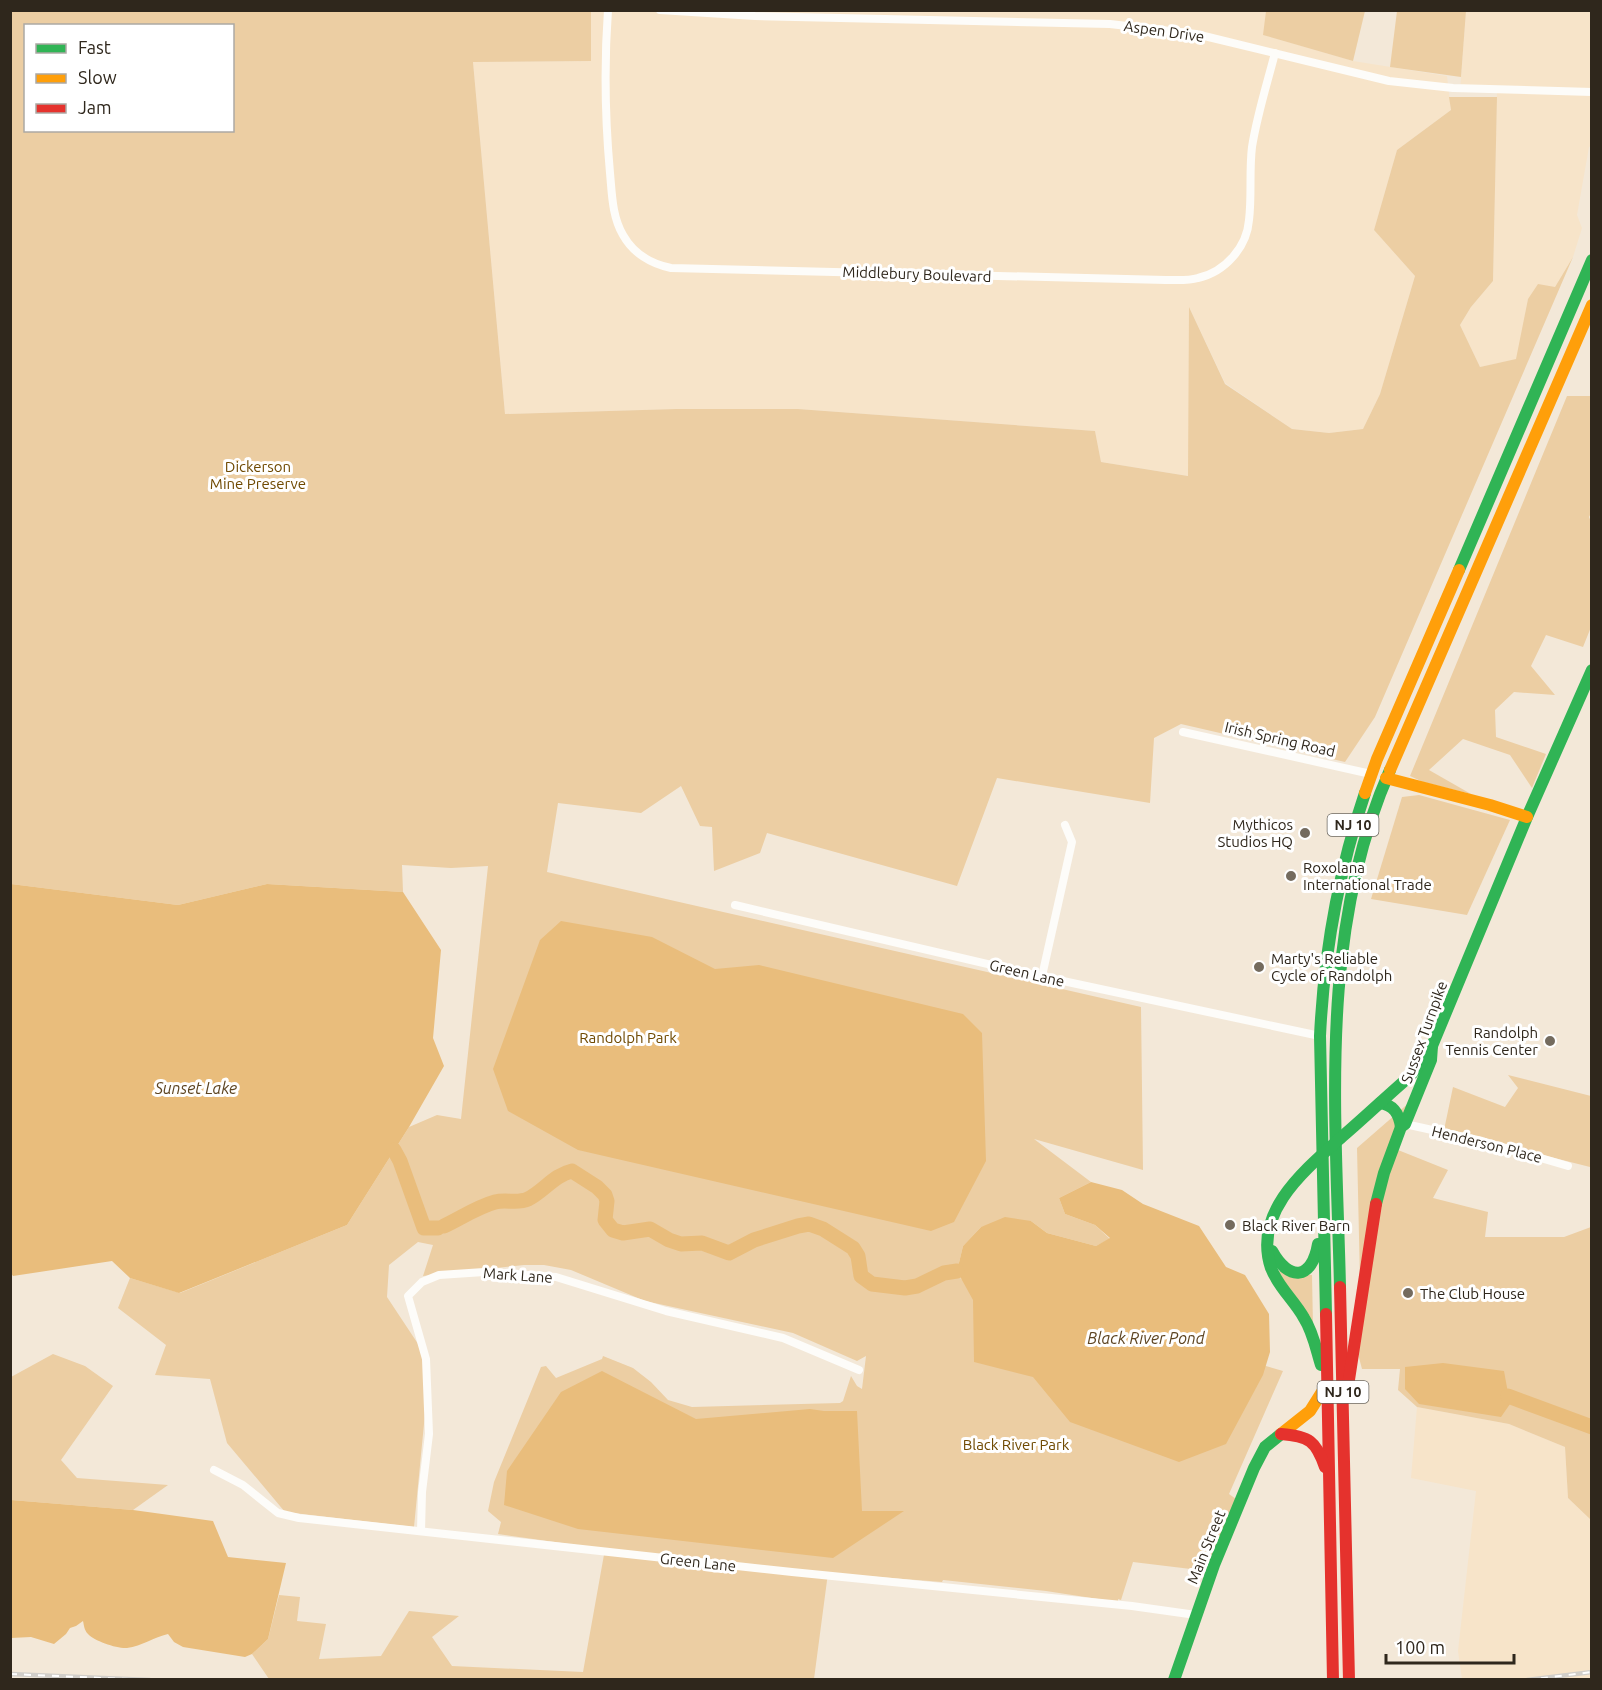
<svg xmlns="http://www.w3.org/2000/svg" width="1602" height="1690" viewBox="0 0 1602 1690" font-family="Ubuntu,sans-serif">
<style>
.built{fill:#f7e4c9}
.green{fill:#eccea3;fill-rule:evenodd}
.water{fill:#e9bd7c}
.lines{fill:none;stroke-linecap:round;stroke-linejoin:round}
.river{stroke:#e9bd7c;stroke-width:15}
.street{stroke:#fdfcf9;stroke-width:8}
.fast{stroke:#30b455;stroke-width:12}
.slow{stroke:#ff9f0a;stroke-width:12}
.jam{stroke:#e5322d;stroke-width:12}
.rail-casing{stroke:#d1cec9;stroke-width:4.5}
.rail{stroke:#fff;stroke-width:2;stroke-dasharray:7;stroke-linecap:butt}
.poi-dot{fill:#746b5e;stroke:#fff;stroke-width:2}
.labels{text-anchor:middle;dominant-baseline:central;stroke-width:6;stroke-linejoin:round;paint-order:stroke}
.shield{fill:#fff;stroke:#6d6860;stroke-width:1.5}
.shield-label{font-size:14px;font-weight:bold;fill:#2f271c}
.street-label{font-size:15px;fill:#2f271c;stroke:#fff}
.park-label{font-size:15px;fill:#6f4901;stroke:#fff}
.poi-label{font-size:15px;fill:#2f271c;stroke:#fff;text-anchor:start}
.water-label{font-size:16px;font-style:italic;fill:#5d4421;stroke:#fff}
</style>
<rect width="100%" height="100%" fill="#f3e8d8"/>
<g class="built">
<polygon points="591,11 1266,11 1264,35 1353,61 1447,76 1451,110 1397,150 1374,230 1415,276 1380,394 1363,429 1329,433 1292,429 1225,383 1190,309 1189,476 1101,462 1095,431 798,409 676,409 505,414 473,62 591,61"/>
<polygon points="1466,11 1591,11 1591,146 1589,147 1577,215 1582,228 1573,257 1555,287 1528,299 1517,359 1480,367 1460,325 1471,307 1493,281 1497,91 1460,91"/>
<polygon points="1417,1407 1509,1424 1565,1447 1568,1498 1591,1520 1591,1679 1462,1679 1458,1651 1476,1491 1411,1478"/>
</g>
<g class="green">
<path d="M 10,11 L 591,11 L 591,61 L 473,62 L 505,414 L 676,409 L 798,409 L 1095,431 L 1101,462 L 1188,476 L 1189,307 L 1225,384 L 1292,429 L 1329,433 L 1363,429 L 1380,394 L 1415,276 L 1374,230 L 1397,150 L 1451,110 L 1449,97 L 1497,97 L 1493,281 L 1471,307 L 1460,325 L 1480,367 L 1516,359 L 1528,299 L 1538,284 L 1555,287 L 1573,257 L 1375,717 L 1345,762 L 1181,724 L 1154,738 L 1150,803 L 997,778 L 957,886 L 767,833 L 760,853 L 714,871 L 712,827 L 700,826 L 681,786 L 641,813 L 558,803 L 547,872 L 1141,1007 L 1143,1170 L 1034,1139 L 1091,1182 L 1059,1198 L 1065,1214 L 1095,1225 L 1110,1239 L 1096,1246 L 1047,1233 L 1031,1221 L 981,1227 L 963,1246 L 957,1271 L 961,1279 L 1283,1371 L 1229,1494 L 1236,1499 L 1211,1561 L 1203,1559 L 1199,1570 L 1133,1562 L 1121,1600 L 1118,1599 L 1118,1602 L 1046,1591 L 943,1580 L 942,1582 L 828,1573 L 814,1679 L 269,1679 L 252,1654 L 268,1639 L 279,1595 L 300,1597 L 297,1621 L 326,1624 L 319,1659 L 381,1656 L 409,1611 L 459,1616 L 432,1637 L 452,1666 L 583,1672 L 605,1549 L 498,1534 L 501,1522 L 488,1511 L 494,1482 L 541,1367 L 546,1366 L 556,1378 L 602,1359 L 603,1356 L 633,1368 L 651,1382 L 668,1400 L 692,1407 L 840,1403 L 843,1401 L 851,1376 L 857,1386 L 862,1389 L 866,1356 L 857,1361 L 793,1333 L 645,1301 L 571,1270 L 544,1265 L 524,1265 L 423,1276 L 433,1245 L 418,1242 L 389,1265 L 387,1297 L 430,1362 L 414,1527 L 285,1512 L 227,1443 L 210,1379 L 155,1375 L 166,1345 L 118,1308 L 130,1278 L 180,1293 L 347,1225 L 409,1127 L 437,1115 L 461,1119 L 488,866 L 451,868 L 402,865 L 403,892 L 267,884 L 178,905 L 11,884 ZM 26,26 L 232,26 L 232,130 L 26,130 Z"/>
<polygon points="1266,11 1365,11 1353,61 1263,35"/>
<polygon points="1397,11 1466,11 1461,77 1390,67"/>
<polygon points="1567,396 1591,396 1592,511 1589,517 1592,524 1591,627 1583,647 1546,635 1531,666 1555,695 1514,692 1495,710 1496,737 1546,754 1532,788 1510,755 1463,739 1429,770 1471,794 1423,782 1410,776"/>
<polygon points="1419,795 1510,820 1467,915 1371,899 1402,797"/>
<polygon points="1508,1075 1591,1096 1591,1172 1590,1167 1444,1130 1453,1087 1505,1107 1518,1088"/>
<polygon points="1411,1101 1393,1148 1448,1170 1433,1198 1488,1212 1485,1237 1564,1237 1591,1227 1591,1520 1568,1498 1565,1447 1509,1424 1417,1407 1398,1390 1400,1369 1362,1369 1357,1350 1360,1281 1357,1148"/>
<polygon points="1278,1271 1312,1275 1313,1327"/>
<polygon points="53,1354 85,1366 113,1386 61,1460 77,1478 168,1485 133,1510 11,1500 11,1377"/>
</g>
<g class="water">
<polygon points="11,884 178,905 267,884 403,892 441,950 433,1038 444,1066 409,1127 347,1225 179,1293 130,1278 112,1261 13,1276 10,1272"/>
<polygon points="561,921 652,937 715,969 759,965 963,1014 982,1033 986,1161 954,1222 931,1231 578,1150 508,1111 493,1069 540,940"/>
<polygon points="1091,1182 1122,1190 1143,1204 1199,1226 1226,1267 1245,1275 1269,1314 1270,1352 1263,1375 1226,1444 1179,1462 1070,1422 1033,1377 974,1362 973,1300 957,1271 963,1246 981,1227 1005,1217 1031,1221 1047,1233 1096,1246 1110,1238 1095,1225 1065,1214 1059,1198"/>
<polygon points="1443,1363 1504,1371 1510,1404 1501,1417 1419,1404 1405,1389 1405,1367"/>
<polygon points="602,1371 696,1419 810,1409 824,1411 857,1411 862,1511 904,1511 833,1558 578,1529 504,1505 507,1471 561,1392"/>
<path d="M 11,1500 L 133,1510 L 213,1521 L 228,1557 L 286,1563 L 268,1639 L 252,1654 L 245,1657 L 183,1647 L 174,1642 L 168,1634 C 154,1637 142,1646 127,1648 C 118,1649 94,1641 88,1634 C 84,1630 84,1625 83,1621 L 76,1626 L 70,1628 L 66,1634 L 54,1644 L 31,1637 L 11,1638 Z"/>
</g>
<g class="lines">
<g class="river">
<polyline points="394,1150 400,1161 424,1228 438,1228"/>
<path d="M 444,1226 C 461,1218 477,1207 495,1202 C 506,1199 518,1204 528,1199 C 544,1191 554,1175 572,1171 L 597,1187 L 605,1195 L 607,1201 L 605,1220 L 613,1230 L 623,1233 L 650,1229 L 669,1240 L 681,1244 L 702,1243 L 729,1253 L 754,1240 L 798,1226 L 809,1224 L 823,1229 L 853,1248 L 858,1256 L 861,1276 L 872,1284 L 905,1288 L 917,1286 L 944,1273 L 957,1271"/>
<polyline points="1508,1396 1592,1427"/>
</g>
<g class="street">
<path d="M 608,10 C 604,65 605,118 610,173 C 612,194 612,216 623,235 C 633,253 651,264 671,268 L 1166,280 C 1177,280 1188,281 1198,278 C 1225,272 1247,247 1249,220 C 1252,196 1249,171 1252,147 C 1257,115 1267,84 1275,53"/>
<polyline points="660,10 755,16 1110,24 1196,34 1389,81 1453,88 1592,92"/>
<polyline points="1183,732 1371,774"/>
<polyline points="735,905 1035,975 1320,1036"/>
<polyline points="1042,976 1072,842 1065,825"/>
<polyline points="1405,1124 1482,1141 1568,1166"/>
<polyline points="214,1470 243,1485 278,1513 299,1518 792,1572 1132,1606 1196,1615"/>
<polyline points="421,1531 422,1492 429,1434 426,1359 408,1296 422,1282 439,1275 484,1272 556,1277 666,1311 783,1338 859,1370"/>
</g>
<g class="fast">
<polyline points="1459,570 1592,260"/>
<path d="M 1380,1103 C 1394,1105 1399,1114 1401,1127"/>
<polyline points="1376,1204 1384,1173 1401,1127 1405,1124 1431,1060 1432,1046 1527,817 1592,670"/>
<path d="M 1272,1251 C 1289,1282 1312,1280 1318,1244"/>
<path d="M 1340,1287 C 1336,1113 1318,933 1390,770"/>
<path d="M 1326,1314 L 1320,1036 C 1324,952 1338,873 1365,793"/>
<path d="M 1321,1365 C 1316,1349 1313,1332 1304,1318 C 1294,1300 1278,1287 1271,1268 C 1252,1211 1307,1168 1344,1135 C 1366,1116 1387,1096 1409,1077 L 1422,1062 L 1432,1046"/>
<polyline points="1174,1680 1214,1565 1254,1468 1265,1447 1281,1434"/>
</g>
<g class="slow">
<polyline points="1390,770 1592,305"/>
<polyline points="1386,778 1490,805 1527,817"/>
<polyline points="1365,793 1377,759 1459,570"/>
<polyline points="1281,1434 1310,1411 1327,1384"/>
</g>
<g class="jam">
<polyline points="1340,1287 1349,1680"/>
<polyline points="1326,1314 1333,1680"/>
<polyline points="1348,1386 1376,1204"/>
<path d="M 1281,1434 C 1309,1436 1316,1441 1325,1467"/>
</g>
<defs>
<g id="rail">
<polyline points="10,1674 150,1680"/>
<polyline points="1527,1680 1592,1672"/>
</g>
</defs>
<use href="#rail" class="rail-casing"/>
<use href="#rail" class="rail"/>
</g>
<g class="poi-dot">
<circle cx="1305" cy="833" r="6"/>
<circle cx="1291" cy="876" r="6"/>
<circle cx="1259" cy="967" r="6"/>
<circle cx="1550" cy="1041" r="6"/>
<circle cx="1230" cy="1225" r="6"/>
<circle cx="1408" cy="1293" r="6"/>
</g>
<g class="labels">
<g class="shield">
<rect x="1327.5" y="814" width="51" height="22" rx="4.5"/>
<rect x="1317.5" y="1381" width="51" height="22" rx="4.5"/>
</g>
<g class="shield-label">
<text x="1353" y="825">NJ 10</text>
<text x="1343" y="1392">NJ 10</text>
</g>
<g class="street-label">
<text transform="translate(1164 31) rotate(8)">Aspen Drive</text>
<text transform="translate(917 274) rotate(2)">Middlebury Boulevard</text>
<text transform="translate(1280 739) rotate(13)">Irish Spring Road</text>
<text transform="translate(1027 973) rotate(13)">Green Lane</text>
<text transform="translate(1424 1032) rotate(-70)">Sussex Turnpike</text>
<text transform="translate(1487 1144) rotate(14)">Henderson Place</text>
<text transform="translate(518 1275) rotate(4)">Mark Lane</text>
<text transform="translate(1206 1547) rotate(-68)">Main Street</text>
<text transform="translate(698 1562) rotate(6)">Green Lane</text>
</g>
<g class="park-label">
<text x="258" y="466">Dickerson<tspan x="258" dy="17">Mine Preserve</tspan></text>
<text x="628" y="1037">Randolph Park</text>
<text x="1016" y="1444">Black River Park</text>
</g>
<g class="poi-label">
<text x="1293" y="824" text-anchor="end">Mythicos<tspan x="1293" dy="17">Studios HQ</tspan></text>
<text x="1303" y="867">Roxolana<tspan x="1303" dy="17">International Trade</tspan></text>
<text x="1271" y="958">Marty's Reliable<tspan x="1271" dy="17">Cycle of Randolph</tspan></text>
<text x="1538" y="1032" text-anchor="end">Randolph<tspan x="1538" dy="17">Tennis Center</tspan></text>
<text x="1242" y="1225">Black River Barn</text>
<text x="1420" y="1293">The Club House</text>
</g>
<g class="water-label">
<text x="196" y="1088">Sunset Lake</text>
<text x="1146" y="1338">Black River Pond</text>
</g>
</g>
<rect width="1602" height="1690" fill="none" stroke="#2f271c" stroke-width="24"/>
<rect x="24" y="24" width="210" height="108" fill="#ffffff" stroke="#aca9a4" stroke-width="1.5"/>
<rect x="36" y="44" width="30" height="9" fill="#30b455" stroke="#aca9a4" stroke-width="1.5"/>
<text x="78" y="54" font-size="18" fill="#2f271c">Fast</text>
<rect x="36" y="74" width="30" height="9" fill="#ff9f0a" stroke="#aca9a4" stroke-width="1.5"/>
<text x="78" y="84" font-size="18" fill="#2f271c">Slow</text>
<rect x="36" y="104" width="30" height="9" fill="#e5322d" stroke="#aca9a4" stroke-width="1.5"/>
<text x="78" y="114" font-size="18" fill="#2f271c">Jam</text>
<path d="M1386 1654v9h128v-9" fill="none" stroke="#2f271c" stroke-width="3"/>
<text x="1395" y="1654" font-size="18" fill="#2f271c" stroke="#ffffff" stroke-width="4.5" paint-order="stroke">100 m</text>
</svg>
